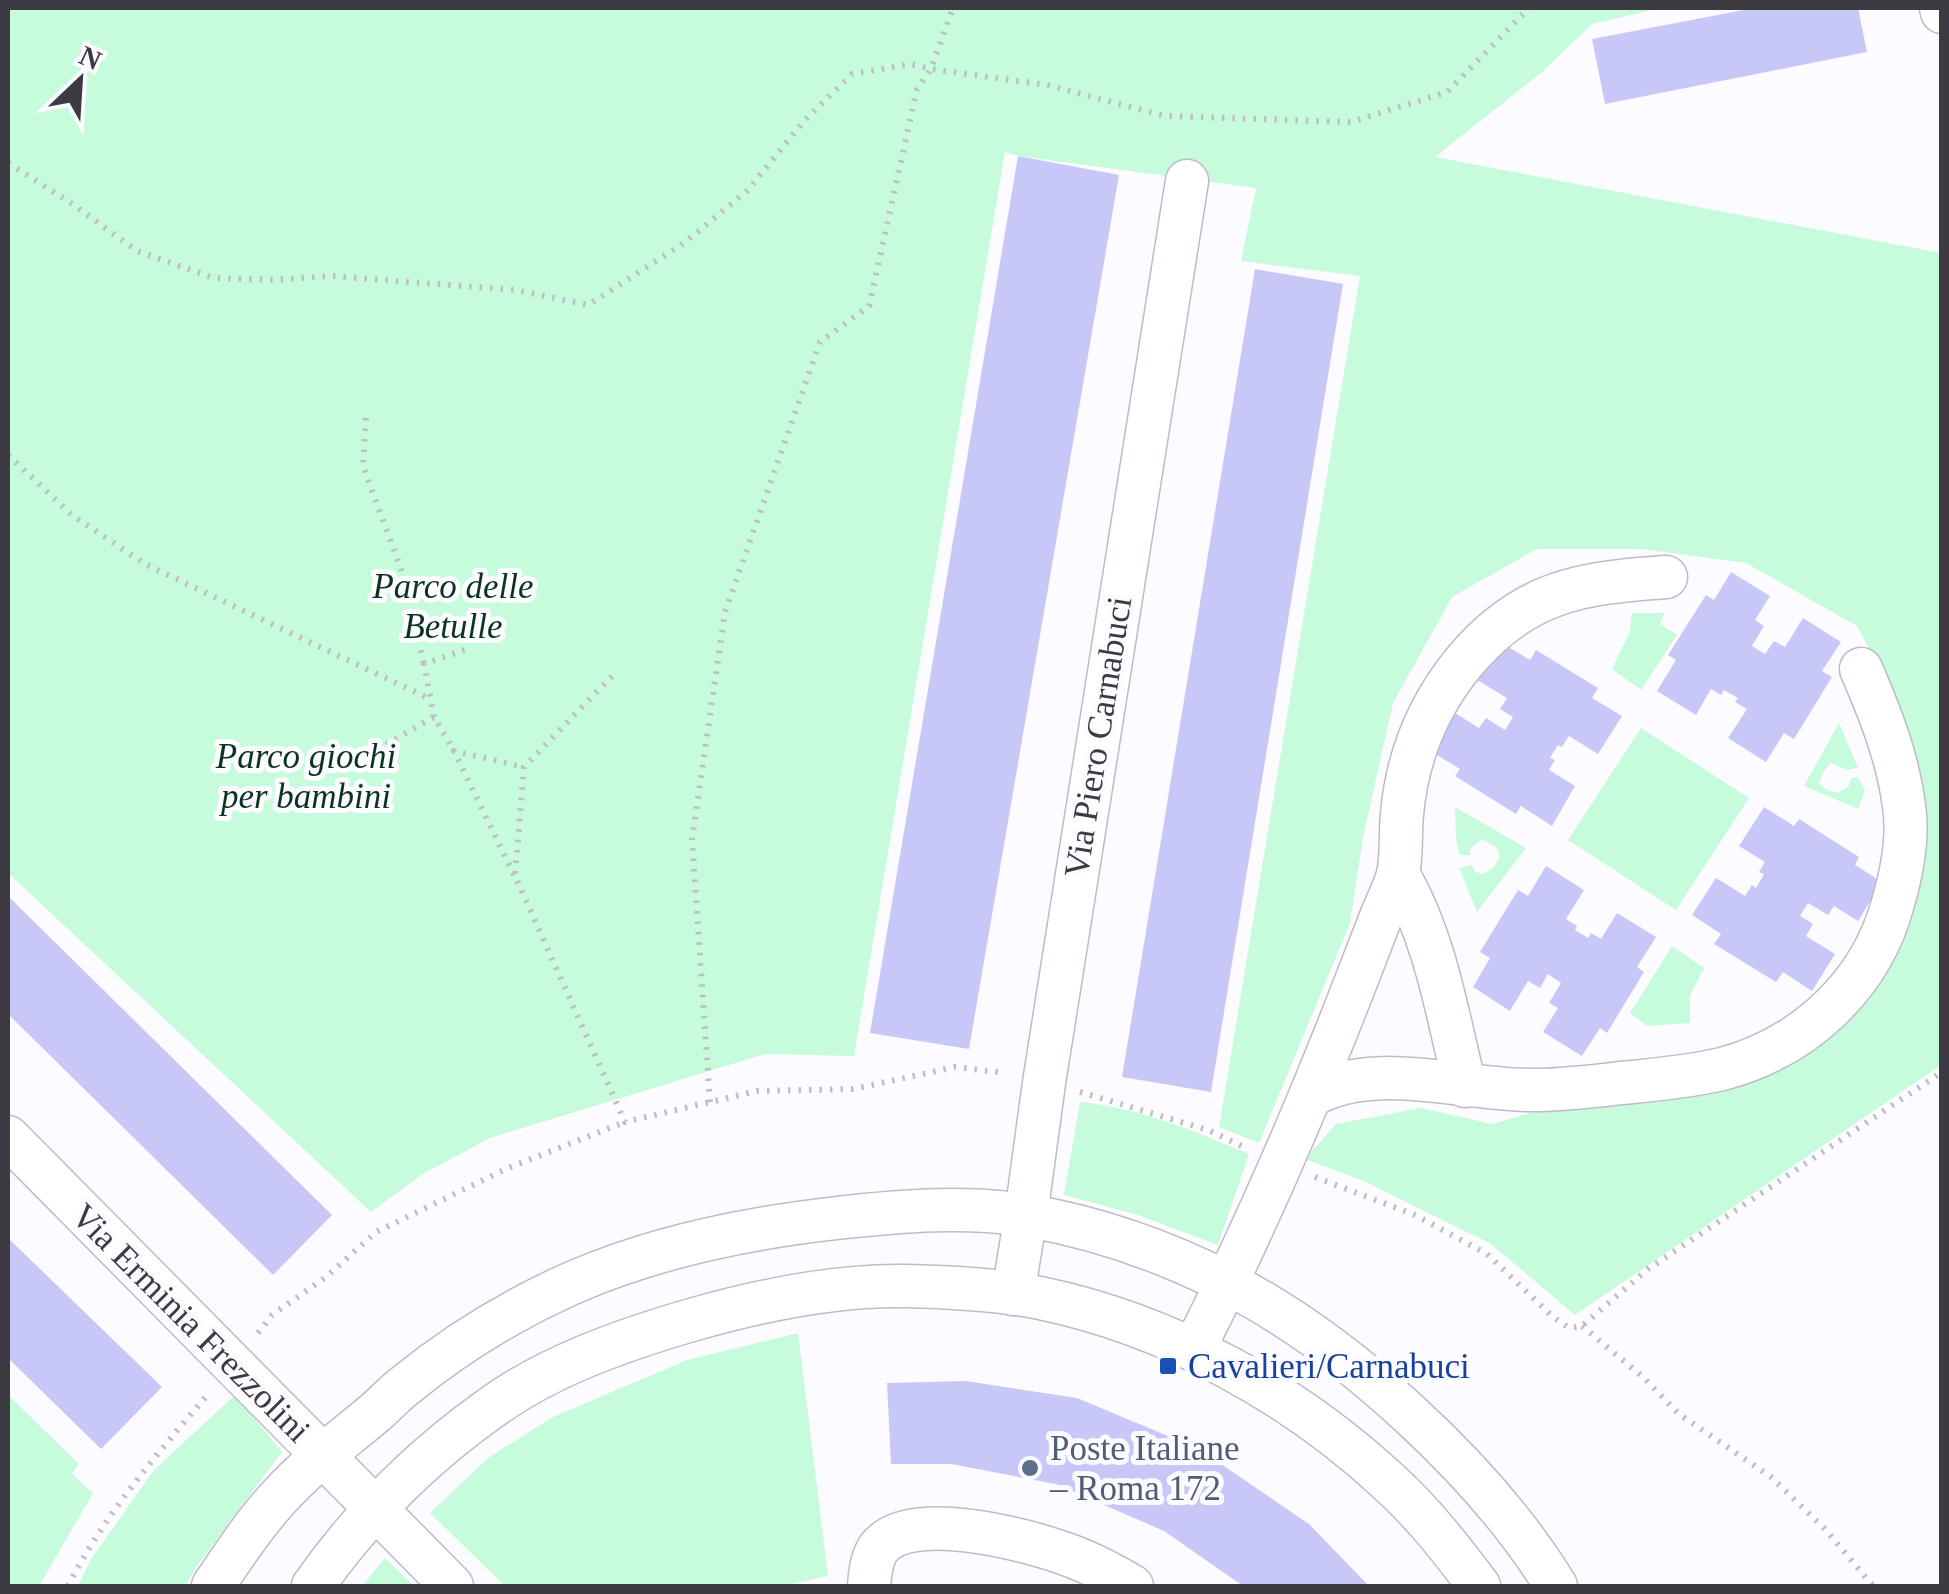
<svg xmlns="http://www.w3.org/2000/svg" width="1949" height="1594" viewBox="0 0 1949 1594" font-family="Georgia,serif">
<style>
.green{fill:#c6fbdb}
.building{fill:#c8c8f8}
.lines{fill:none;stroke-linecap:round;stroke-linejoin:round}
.minor-casing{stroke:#bfbacb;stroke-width:45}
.path{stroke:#bfbec3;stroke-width:6;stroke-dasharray:2.5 8;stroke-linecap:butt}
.minor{stroke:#fff;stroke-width:42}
.transit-dot{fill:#1a4fb4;stroke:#fcfbff;stroke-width:4}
.service-dot{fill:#5c6f8a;stroke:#fcfbff;stroke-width:4}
.labels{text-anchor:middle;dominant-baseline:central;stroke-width:10;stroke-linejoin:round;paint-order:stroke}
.park-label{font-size:35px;font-style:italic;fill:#0b3320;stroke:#fcfbff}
.street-label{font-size:35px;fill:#3d3b42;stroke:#fcfbff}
.transit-label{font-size:35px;fill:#164399;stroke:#fcfbff;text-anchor:start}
.service-label{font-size:35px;fill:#4e5e75;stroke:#fcfbff;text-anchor:start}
</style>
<rect width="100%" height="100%" fill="#fcfbff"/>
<g class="green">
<polygon points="8,8 1660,8 1592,24 1542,72 1435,157 1941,253 1941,1065 1575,1315 1491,1244 1366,1182 1305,1159 1336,1124 1421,1108 1492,1124 1837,1024 1924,841 1913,747 1873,656 1857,626 1746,563 1642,549 1537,549 1452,597 1393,703 1363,837 1350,923 1259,1143 1219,1127 1360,276 1241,261 1256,188 1018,156 1005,152 854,1056 765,1054 490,1138 421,1175 371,1212 8,873"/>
<polygon points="1632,613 1664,613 1660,624 1677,635 1641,690 1612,669 1630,631"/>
<polygon points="1839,723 1858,768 1848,770 1831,763 1824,771 1819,783 1827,790 1838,793 1849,786 1851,778 1858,777 1865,791 1858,809 1804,786"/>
<polygon points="1641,728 1749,798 1676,910 1568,840"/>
<polygon points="1455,807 1526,848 1477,912 1459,868 1472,865 1475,872 1483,874 1494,867 1500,856 1496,847 1482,839 1470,848 1470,855 1460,855 1456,839"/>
<polygon points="1672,946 1704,968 1690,996 1690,1023 1647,1026 1630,1013"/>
<path d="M 1080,1102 C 1140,1108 1194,1131 1249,1154 L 1218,1245 L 1138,1215 L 1064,1195 Z"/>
<polygon points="798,1333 828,1576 783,1586 505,1586 430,1513 488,1458 553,1417 687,1360"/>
<polygon points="8,1395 79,1464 72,1474 93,1493 39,1586 8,1586"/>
<polygon points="235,1395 282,1452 197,1566 185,1586 78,1586 91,1559 154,1470"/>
<polygon points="385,1558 414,1586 362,1586"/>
</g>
<g class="building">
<polygon points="1754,8 1858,8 1867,52 1605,104 1592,39"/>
<polygon points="1018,156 1119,175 969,1049 870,1033"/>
<polygon points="1255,269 1343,284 1211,1092 1122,1077"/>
<polygon points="1731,572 1770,596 1755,620 1764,626 1752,646 1765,654 1774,641 1785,647 1803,618 1841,642 1822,671 1832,677 1794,739 1784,733 1766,762 1728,738 1747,709 1735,702 1738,698 1724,690 1721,695 1711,689 1696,715 1657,691 1676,660 1668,655 1706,595 1714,600"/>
<polygon points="1500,642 1530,660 1536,650 1598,688 1592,698 1622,716 1598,754 1569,736 1562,747 1558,745 1550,758 1555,760 1549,770 1575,786 1552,826 1521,806 1516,814 1455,776 1460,769 1432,752 1455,713 1479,728 1486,718 1505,730 1513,717 1500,709 1507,698 1477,680"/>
<polygon points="1764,807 1794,826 1799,819 1859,857 1855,865 1882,882 1858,921 1834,906 1828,915 1808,903 1800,916 1813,924 1806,936 1835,954 1812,991 1783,972 1776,982 1714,944 1721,934 1692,915 1716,878 1745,896 1752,885 1756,888 1764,874 1759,872 1765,862 1739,846"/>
<polygon points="1546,866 1584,890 1566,919 1577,926 1575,930 1588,938 1591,933 1601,939 1617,913 1656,937 1637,967 1644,972 1607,1033 1600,1028 1582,1056 1543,1032 1558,1008 1549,1003 1561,983 1548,974 1540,988 1528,981 1510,1011 1473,987 1490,958 1480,952 1518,890 1528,896"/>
<polygon points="8,896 332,1215 273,1275 8,1014"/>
<polygon points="8,1238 162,1387 101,1449 8,1358"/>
<polygon points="966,1381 1077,1398 1199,1449 1309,1524 1369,1586 1243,1586 1164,1531 1056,1484 951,1464 891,1464 887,1383"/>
</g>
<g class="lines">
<defs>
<g id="minor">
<polyline points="1941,8 1942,12"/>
<path d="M 1398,874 C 1436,939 1447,1014 1465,1086"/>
<path d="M 1311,1096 C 1373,1059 1464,1091 1534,1090 C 1567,1090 1600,1085 1632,1082 C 1662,1079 1693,1076 1722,1069 C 1805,1047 1871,985 1893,903 C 1902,872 1909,838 1904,806 C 1898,758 1880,713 1861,669"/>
<polyline points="8,1137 452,1586"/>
<polyline points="1013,1294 1026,1215 1044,1083 1187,181"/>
<path d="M 1194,1349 C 1251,1236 1302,1120 1348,1002 C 1359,974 1370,946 1381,917 C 1386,904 1394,889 1398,875 C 1402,856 1400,834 1402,814 C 1407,758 1428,706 1464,662 C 1523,591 1580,583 1666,577"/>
<path d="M 213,1586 C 234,1555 255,1523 280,1496 C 309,1464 344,1439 377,1411 C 387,1402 396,1392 407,1384 C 456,1344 514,1309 572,1283 C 654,1247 747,1228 837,1218 C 900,1211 967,1205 1030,1216 C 1098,1228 1166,1252 1227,1283 C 1347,1344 1486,1472 1556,1586"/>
<path d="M 313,1586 C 360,1519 421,1458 488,1410 C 546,1367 620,1341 688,1321 C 757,1301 832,1285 904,1286 C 949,1287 996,1289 1040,1298 C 1170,1325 1293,1393 1390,1483 C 1424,1514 1452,1550 1479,1586"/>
<path d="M 869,1586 C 870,1574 871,1560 878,1549 C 907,1508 1023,1539 1063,1553 C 1087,1561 1110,1573 1132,1586"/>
</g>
</defs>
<use href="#minor" class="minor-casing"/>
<g class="path">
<polyline points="8,163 68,201 137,251 214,278 274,280 331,276 516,290 588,305 684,243 747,191 804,121 852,74 911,64 931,69 1047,85 1165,116 1351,122 1447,92 1529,8"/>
<polyline points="366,418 363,466 401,569 424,664"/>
<polyline points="8,455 72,515 145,564 430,699"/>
<polyline points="612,676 524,767 515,876 625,1122 757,1091 853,1089 955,1067 1005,1073"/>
<polyline points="434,717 424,664 470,648"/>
<polyline points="377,750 434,717 454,751"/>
<polyline points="514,875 454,751 524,767"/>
<polyline points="1080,1092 1208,1130 1248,1149"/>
<polyline points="710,1102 692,839 725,612 820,342 869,306 917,89 931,69 953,8"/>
<polyline points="1315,1177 1415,1215 1487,1254 1553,1317 1569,1328 1582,1326 1648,1269 1942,1072"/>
<polyline points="1582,1326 1644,1378 1679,1414 1771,1477 1825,1529 1873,1586"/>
<polyline points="258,1333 272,1315 326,1277 376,1232 508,1168 625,1122"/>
<path d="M 68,1586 C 104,1515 157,1454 209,1393"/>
</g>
<use href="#minor" class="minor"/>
</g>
<rect class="transit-dot" x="1158" y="1356" width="20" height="20" rx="5"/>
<circle class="service-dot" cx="1030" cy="1468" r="10"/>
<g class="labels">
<g class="park-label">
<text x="453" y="586">Parco delle<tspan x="453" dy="40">Betulle</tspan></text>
<text x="306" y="756">Parco giochi<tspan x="306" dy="40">per bambini</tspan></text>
</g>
<g class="street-label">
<text transform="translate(1098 737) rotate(-81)">Via Piero Carnabuci</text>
<text transform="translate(191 1323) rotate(45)">Via Erminia Frezzolini</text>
</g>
<g class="transit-label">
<text x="1188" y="1366">Cavalieri/Carnabuci</text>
</g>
<g class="service-label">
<text x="1050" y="1448">Poste Italiane<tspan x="1050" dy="40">– Roma 172</tspan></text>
</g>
</g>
<rect width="1949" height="1594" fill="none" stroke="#3d3b42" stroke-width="20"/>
<g transform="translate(80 80) rotate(25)" stroke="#fcfbff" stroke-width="8" paint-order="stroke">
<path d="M0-8L18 38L0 25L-18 38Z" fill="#3d3b42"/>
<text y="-15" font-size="28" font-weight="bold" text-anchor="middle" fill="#3d3b42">N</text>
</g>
</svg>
